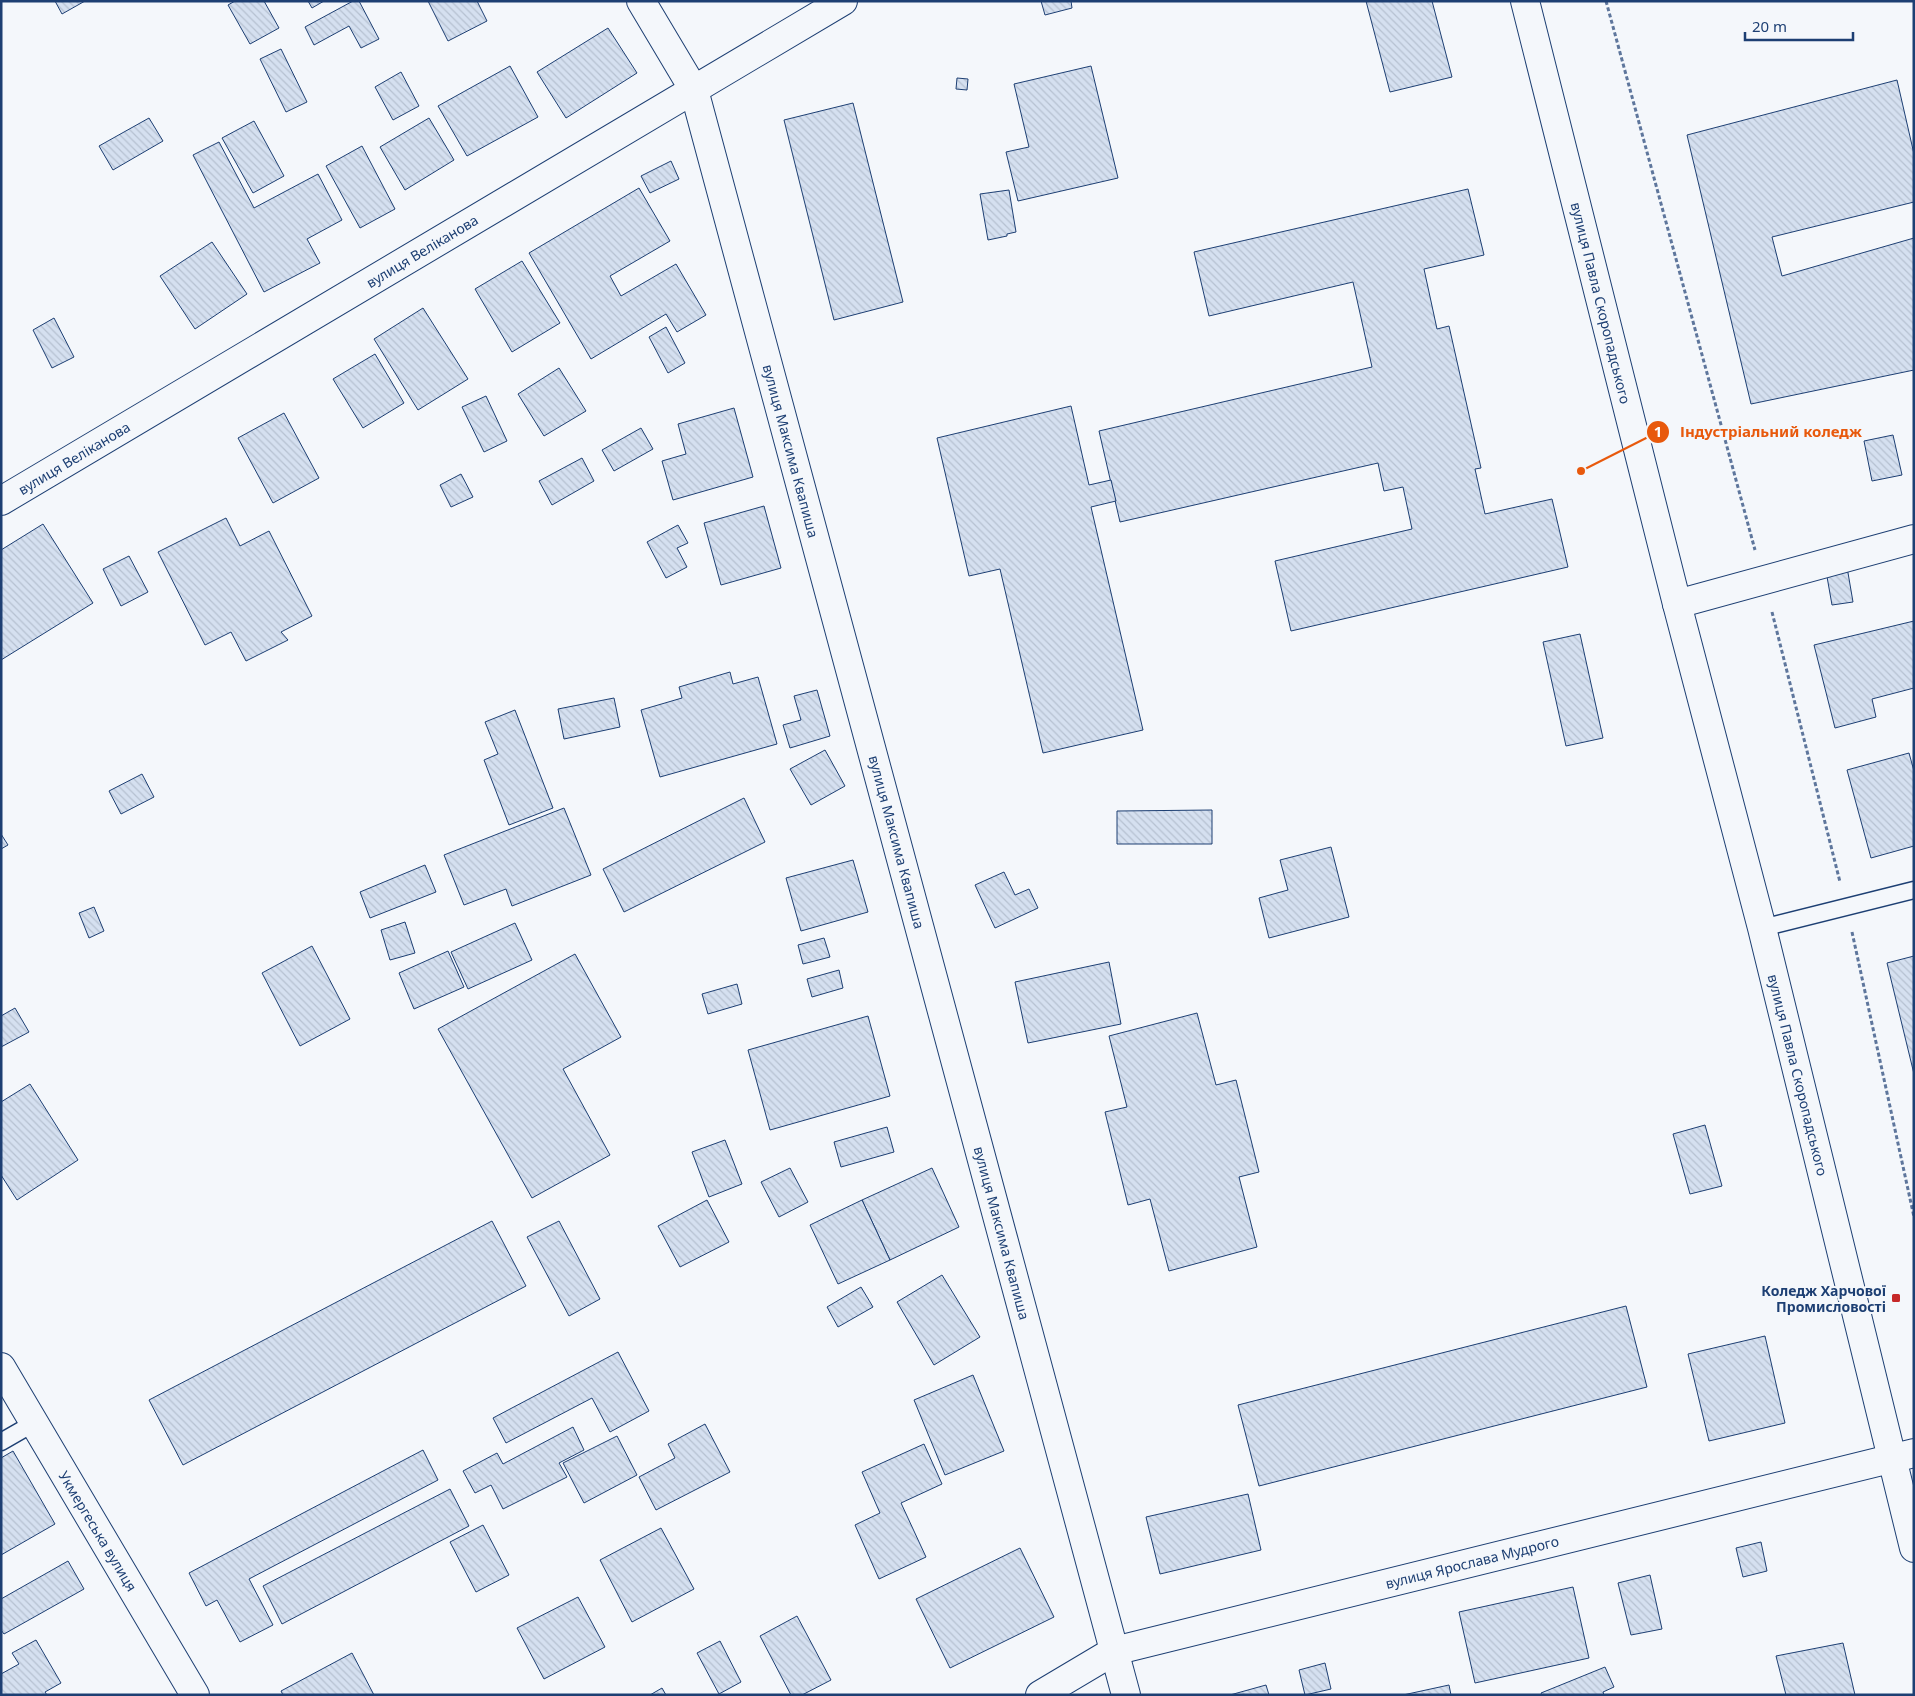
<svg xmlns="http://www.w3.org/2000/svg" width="1915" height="1696" viewBox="0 0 1915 1696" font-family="'Noto Sans',sans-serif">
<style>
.building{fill:url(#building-back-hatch);stroke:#1d3f73}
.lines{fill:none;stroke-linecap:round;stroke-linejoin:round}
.service-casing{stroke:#1d3f73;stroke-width:19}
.minor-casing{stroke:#1d3f73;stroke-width:30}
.tertiary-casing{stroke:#1d3f73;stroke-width:30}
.path{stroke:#5e769c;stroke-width:3;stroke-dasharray:4 2.5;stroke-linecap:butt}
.service{stroke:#f4f7fb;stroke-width:16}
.minor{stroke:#f4f7fb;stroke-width:28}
.tertiary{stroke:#f4f7fb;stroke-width:28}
.poi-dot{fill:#c62828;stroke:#f4f7fb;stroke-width:2}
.labels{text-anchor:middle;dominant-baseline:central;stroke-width:4;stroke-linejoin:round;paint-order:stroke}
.street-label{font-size:14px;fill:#1d3f73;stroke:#f4f7fb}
.poi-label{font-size:14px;font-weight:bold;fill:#1d3f73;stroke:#f4f7fb;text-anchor:end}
.leader{fill:none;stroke:#e8590c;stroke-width:2}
.callout-dot{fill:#e8590c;stroke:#f4f7fb;stroke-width:2}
.mark-label{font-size:15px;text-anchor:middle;font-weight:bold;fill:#fff}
.callout-label{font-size:15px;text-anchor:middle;font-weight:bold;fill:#e8590c;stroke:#f4f7fb;stroke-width:4;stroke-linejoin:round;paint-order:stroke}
</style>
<defs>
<pattern id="building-back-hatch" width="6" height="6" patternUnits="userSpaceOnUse" patternTransform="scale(1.25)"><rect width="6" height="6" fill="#d5e0f0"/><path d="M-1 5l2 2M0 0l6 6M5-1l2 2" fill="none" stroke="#b6c1d1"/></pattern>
</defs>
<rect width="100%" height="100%" fill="#f4f7fb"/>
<g class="building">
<polygon points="55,1 85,1 62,14"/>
<polygon points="235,1 264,1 279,28 250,44 228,5"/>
<polygon points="308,1 324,1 312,8"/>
<polygon points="353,1 359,1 379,39 361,48 349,26 314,45 305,27"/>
<polygon points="428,1 477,1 487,21 448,41"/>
<polygon points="1041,1 1071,1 1072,8 1045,15"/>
<polygon points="1366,1 1432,1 1452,77 1390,92"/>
<polygon points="608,28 637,73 566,118 537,72"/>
<polygon points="281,49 307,102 286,112 260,59"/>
<polygon points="510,66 538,117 467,156 438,106"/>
<polygon points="1091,66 1118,178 1018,201 1006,152 1029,147 1014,84"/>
<polygon points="401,72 419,106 393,120 375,87"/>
<polygon points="957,78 968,79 967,90 956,89"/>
<polygon points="1897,80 1914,154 1914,202 1772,237 1782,276 1914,238 1914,370 1751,404 1687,135"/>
<polygon points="853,103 903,302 834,320 784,120"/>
<polygon points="149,118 163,141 113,170 99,146"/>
<polygon points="429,118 454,160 405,190 380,147"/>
<polygon points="254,121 284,176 253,193 222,138"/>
<polygon points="219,142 254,208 318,174 342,220 307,239 320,263 264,292 193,155"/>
<polygon points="362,146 395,209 360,228 326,166"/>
<polygon points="671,161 679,179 650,193 641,176"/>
<polygon points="639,188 670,241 610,276 621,296 676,264 706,315 677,332 666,314 591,359 529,253"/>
<polygon points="1468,189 1484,255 1424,269 1437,329 1449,326 1481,468 1475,469 1485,514 1552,499 1568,567 1291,631 1275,561 1412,529 1403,487 1384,491 1378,463 1120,522 1099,431 1372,367 1353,282 1209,316 1194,252"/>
<polygon points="1009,190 1016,232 1007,234 1007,236 988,240 980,194"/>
<polygon points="212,242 247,294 195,329 160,276"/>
<polygon points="522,261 560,323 512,352 475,289"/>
<polygon points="423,308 468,379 418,410 374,339"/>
<polygon points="54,318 74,357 52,368 33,330"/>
<polygon points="666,327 685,363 668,373 649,337"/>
<polygon points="375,354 404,403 363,428 333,379"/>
<polygon points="559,368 586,411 544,436 518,394"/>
<polygon points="486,396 507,441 484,452 462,407"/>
<polygon points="1071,406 1089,485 1111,480 1116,501 1091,507 1143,730 1043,753 1000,569 969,576 937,438"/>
<polygon points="734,408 753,477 673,500 662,461 686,454 678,424"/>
<polygon points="284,413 319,478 273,503 238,438"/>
<polygon points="641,428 653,449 614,471 602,450"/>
<polygon points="1893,435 1902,475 1872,481 1864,441"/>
<polygon points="582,458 594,481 552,505 539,481"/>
<polygon points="461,474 473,497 451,507 440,485"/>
<polygon points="764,506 781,568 721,585 704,523"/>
<polygon points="226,518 240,546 269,531 312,616 281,632 288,640 246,661 231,632 205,645 158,552"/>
<polygon points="43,524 93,603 1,660 1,550"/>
<polygon points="678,525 688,543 677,548 687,567 666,578 647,542"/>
<polygon points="129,556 148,592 121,606 103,569"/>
<polygon points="1847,567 1853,602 1832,605 1826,571"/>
<polygon points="1914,621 1914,688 1872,699 1876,717 1835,728 1814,645"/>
<polygon points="1580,634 1603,738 1566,746 1543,642"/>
<polygon points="730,672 733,684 758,677 777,744 660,777 641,710 682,698 679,687"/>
<polygon points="817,690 830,736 790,748 783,725 801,720 794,696"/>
<polygon points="614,698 620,727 564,739 558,709"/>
<polygon points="515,710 553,808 509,825 484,760 498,754 485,722"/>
<polygon points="825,750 845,786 811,805 790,769"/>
<polygon points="1909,753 1914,771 1914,846 1871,858 1847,770"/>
<polygon points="142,774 154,797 121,814 109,791"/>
<polygon points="744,798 765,842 624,912 603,869"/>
<polygon points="564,808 591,875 512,906 506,889 464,905 444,855"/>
<polygon points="1212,810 1212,844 1117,844 1117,811"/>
<polygon points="1,834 8,845 1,849"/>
<polygon points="1331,847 1349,917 1269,938 1259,898 1288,890 1280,860"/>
<polygon points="853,860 868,912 801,931 786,878"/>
<polygon points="425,865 436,892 370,918 360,892"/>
<polygon points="1004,872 1015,895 1029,889 1038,908 995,928 975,885"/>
<polygon points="94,907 104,931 89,938 79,913"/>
<polygon points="405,922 415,953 390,960 381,930"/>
<polygon points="515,923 532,960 468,989 451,952"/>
<polygon points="824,938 830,957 803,964 798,945"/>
<polygon points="312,946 350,1019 300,1046 262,973"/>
<polygon points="448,951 464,987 414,1009 399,973"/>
<polygon points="575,954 621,1037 563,1069 610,1155 532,1198 438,1029"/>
<polygon points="1914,956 1914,1074 1887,963"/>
<polygon points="1109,962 1121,1024 1028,1043 1015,982"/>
<polygon points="839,970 843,988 812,997 807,979"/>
<polygon points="737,984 742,1004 708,1014 702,994"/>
<polygon points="15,1008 29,1032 1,1047 1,1016"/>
<polygon points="1197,1013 1216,1085 1236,1080 1259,1172 1239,1177 1257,1247 1169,1271 1150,1199 1128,1205 1105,1112 1127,1107 1109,1036"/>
<polygon points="868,1016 890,1096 770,1130 748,1050"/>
<polygon points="30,1084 78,1160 17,1200 1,1175 1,1102"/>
<polygon points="1705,1125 1722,1186 1690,1194 1673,1134"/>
<polygon points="887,1127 894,1152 841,1167 834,1142"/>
<polygon points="725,1140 742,1184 709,1197 692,1152"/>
<polygon points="790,1168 808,1202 779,1217 761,1182"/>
<polygon points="932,1168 959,1227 890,1260 862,1200"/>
<polygon points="707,1200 729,1242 680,1267 658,1226"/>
<polygon points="862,1200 890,1260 838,1284 810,1225"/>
<polygon points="492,1221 526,1286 183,1465 149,1400"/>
<polygon points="559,1221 600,1299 569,1316 527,1237"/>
<polygon points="942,1275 980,1337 934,1365 897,1302"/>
<polygon points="861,1287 873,1307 838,1327 827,1307"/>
<polygon points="1626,1306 1647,1387 1259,1486 1238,1405"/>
<polygon points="1765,1336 1785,1423 1709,1441 1688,1354"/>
<polygon points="618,1352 649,1411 610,1432 592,1398 506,1443 493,1418"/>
<polygon points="973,1375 1004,1451 945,1475 914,1400"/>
<polygon points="705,1424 730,1472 656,1510 639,1477 675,1458 668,1444"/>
<polygon points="573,1427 584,1450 559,1463 567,1477 503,1509 491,1485 475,1493 463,1471 497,1453 503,1464"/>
<polygon points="617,1436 637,1475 584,1503 563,1463"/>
<polygon points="924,1444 942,1484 901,1503 926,1557 879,1579 855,1525 880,1513 862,1472"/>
<polygon points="423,1450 438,1480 249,1579 273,1625 240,1642 217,1600 206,1606 189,1573"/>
<polygon points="13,1451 55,1524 1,1555 1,1458"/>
<polygon points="450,1489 469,1526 282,1624 263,1586"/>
<polygon points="1248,1494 1261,1550 1160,1574 1146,1517"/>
<polygon points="483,1525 509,1575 476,1592 450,1542"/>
<polygon points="661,1528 694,1589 632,1622 600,1560"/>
<polygon points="1761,1542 1767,1571 1743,1577 1736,1548"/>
<polygon points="1020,1548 1054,1617 950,1668 916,1599"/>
<polygon points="68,1561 84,1589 4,1634 1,1630 1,1599"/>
<polygon points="1650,1575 1662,1629 1631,1635 1618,1583"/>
<polygon points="1573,1587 1589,1658 1475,1683 1459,1612"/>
<polygon points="578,1597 605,1647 544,1679 517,1628"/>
<polygon points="797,1616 831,1680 802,1695 791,1695 760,1636"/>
<polygon points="36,1640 61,1683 45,1692 47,1695 1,1695 1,1674 19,1664 12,1653"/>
<polygon points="720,1641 741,1682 719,1694 697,1653"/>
<polygon points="1843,1643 1855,1695 1786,1695 1776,1656"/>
<polygon points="352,1653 374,1695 283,1695 281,1691"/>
<polygon points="1325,1663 1331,1689 1305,1695 1299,1670"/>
<polygon points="1605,1667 1614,1687 1603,1692 1604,1695 1542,1695 1541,1693"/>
<polygon points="1266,1685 1269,1695 1230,1695"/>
<polygon points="1449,1685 1451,1695 1403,1695"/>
<polygon points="662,1688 666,1695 650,1695"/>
</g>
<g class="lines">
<defs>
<g id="service">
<polyline points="1762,928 1914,890"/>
<polyline points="1,1442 34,1423"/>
</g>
<g id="minor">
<polyline points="641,1 694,90 1126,1695"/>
<polyline points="1,501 843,1"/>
<polyline points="1677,604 1914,539"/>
<polyline points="1,1367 195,1695"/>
<polyline points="1040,1695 1114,1651 1914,1453"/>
</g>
<polyline id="tertiary" points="1525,1 1677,604 1762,928 1914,1548"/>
</defs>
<use href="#service" class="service-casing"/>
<use href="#minor" class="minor-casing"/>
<use href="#tertiary" class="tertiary-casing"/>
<g class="path">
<polyline points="1606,1 1755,550"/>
<polyline points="1772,612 1840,882"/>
<polyline points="1852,932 1914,1217"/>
</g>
<use href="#service" class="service"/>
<use href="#minor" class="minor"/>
<use href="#tertiary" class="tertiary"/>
</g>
<rect class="poi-dot" x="1891" y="1293" width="10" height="10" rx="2.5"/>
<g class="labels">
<g class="street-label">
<text transform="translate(422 251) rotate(-31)">вулиця Веліканова</text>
<text transform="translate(1601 303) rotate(76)">вулиця Павла Скоропадського</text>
<text transform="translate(791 451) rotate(75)">вулиця Максима Квапиша</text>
<text transform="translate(74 458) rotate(-31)">вулиця Веліканова</text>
<text transform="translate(897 842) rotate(75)">вулиця Максима Квапиша</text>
<text transform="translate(1798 1075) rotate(76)">вулиця Павла Скоропадського</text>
<text transform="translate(1002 1233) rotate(75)">вулиця Максима Квапиша</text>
<text transform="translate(98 1531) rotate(59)">Укмергеська вулиця</text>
<text transform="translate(1472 1562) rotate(-14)">вулиця Ярослава Мудрого</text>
</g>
<g class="poi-label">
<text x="1886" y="1290">Коледж Харчової<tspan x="1886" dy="16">Промисловості</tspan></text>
</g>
</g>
<path class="leader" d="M1581 471L1658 432"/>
<g class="callout-dot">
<circle cx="1581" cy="471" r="5"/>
<circle cx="1658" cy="432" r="12"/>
</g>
<g class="mark-label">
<text x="1658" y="437">1</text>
</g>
<g class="callout-label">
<text x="1771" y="437">Індустріальний коледж</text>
</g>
<rect width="1915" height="1696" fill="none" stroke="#1d3f73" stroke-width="5"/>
<path d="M1745 32v8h108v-8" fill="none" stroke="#1d3f73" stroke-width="2.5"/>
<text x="1752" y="32" font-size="15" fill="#1d3f73" stroke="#f4f7fb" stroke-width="4" paint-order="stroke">20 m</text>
</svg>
